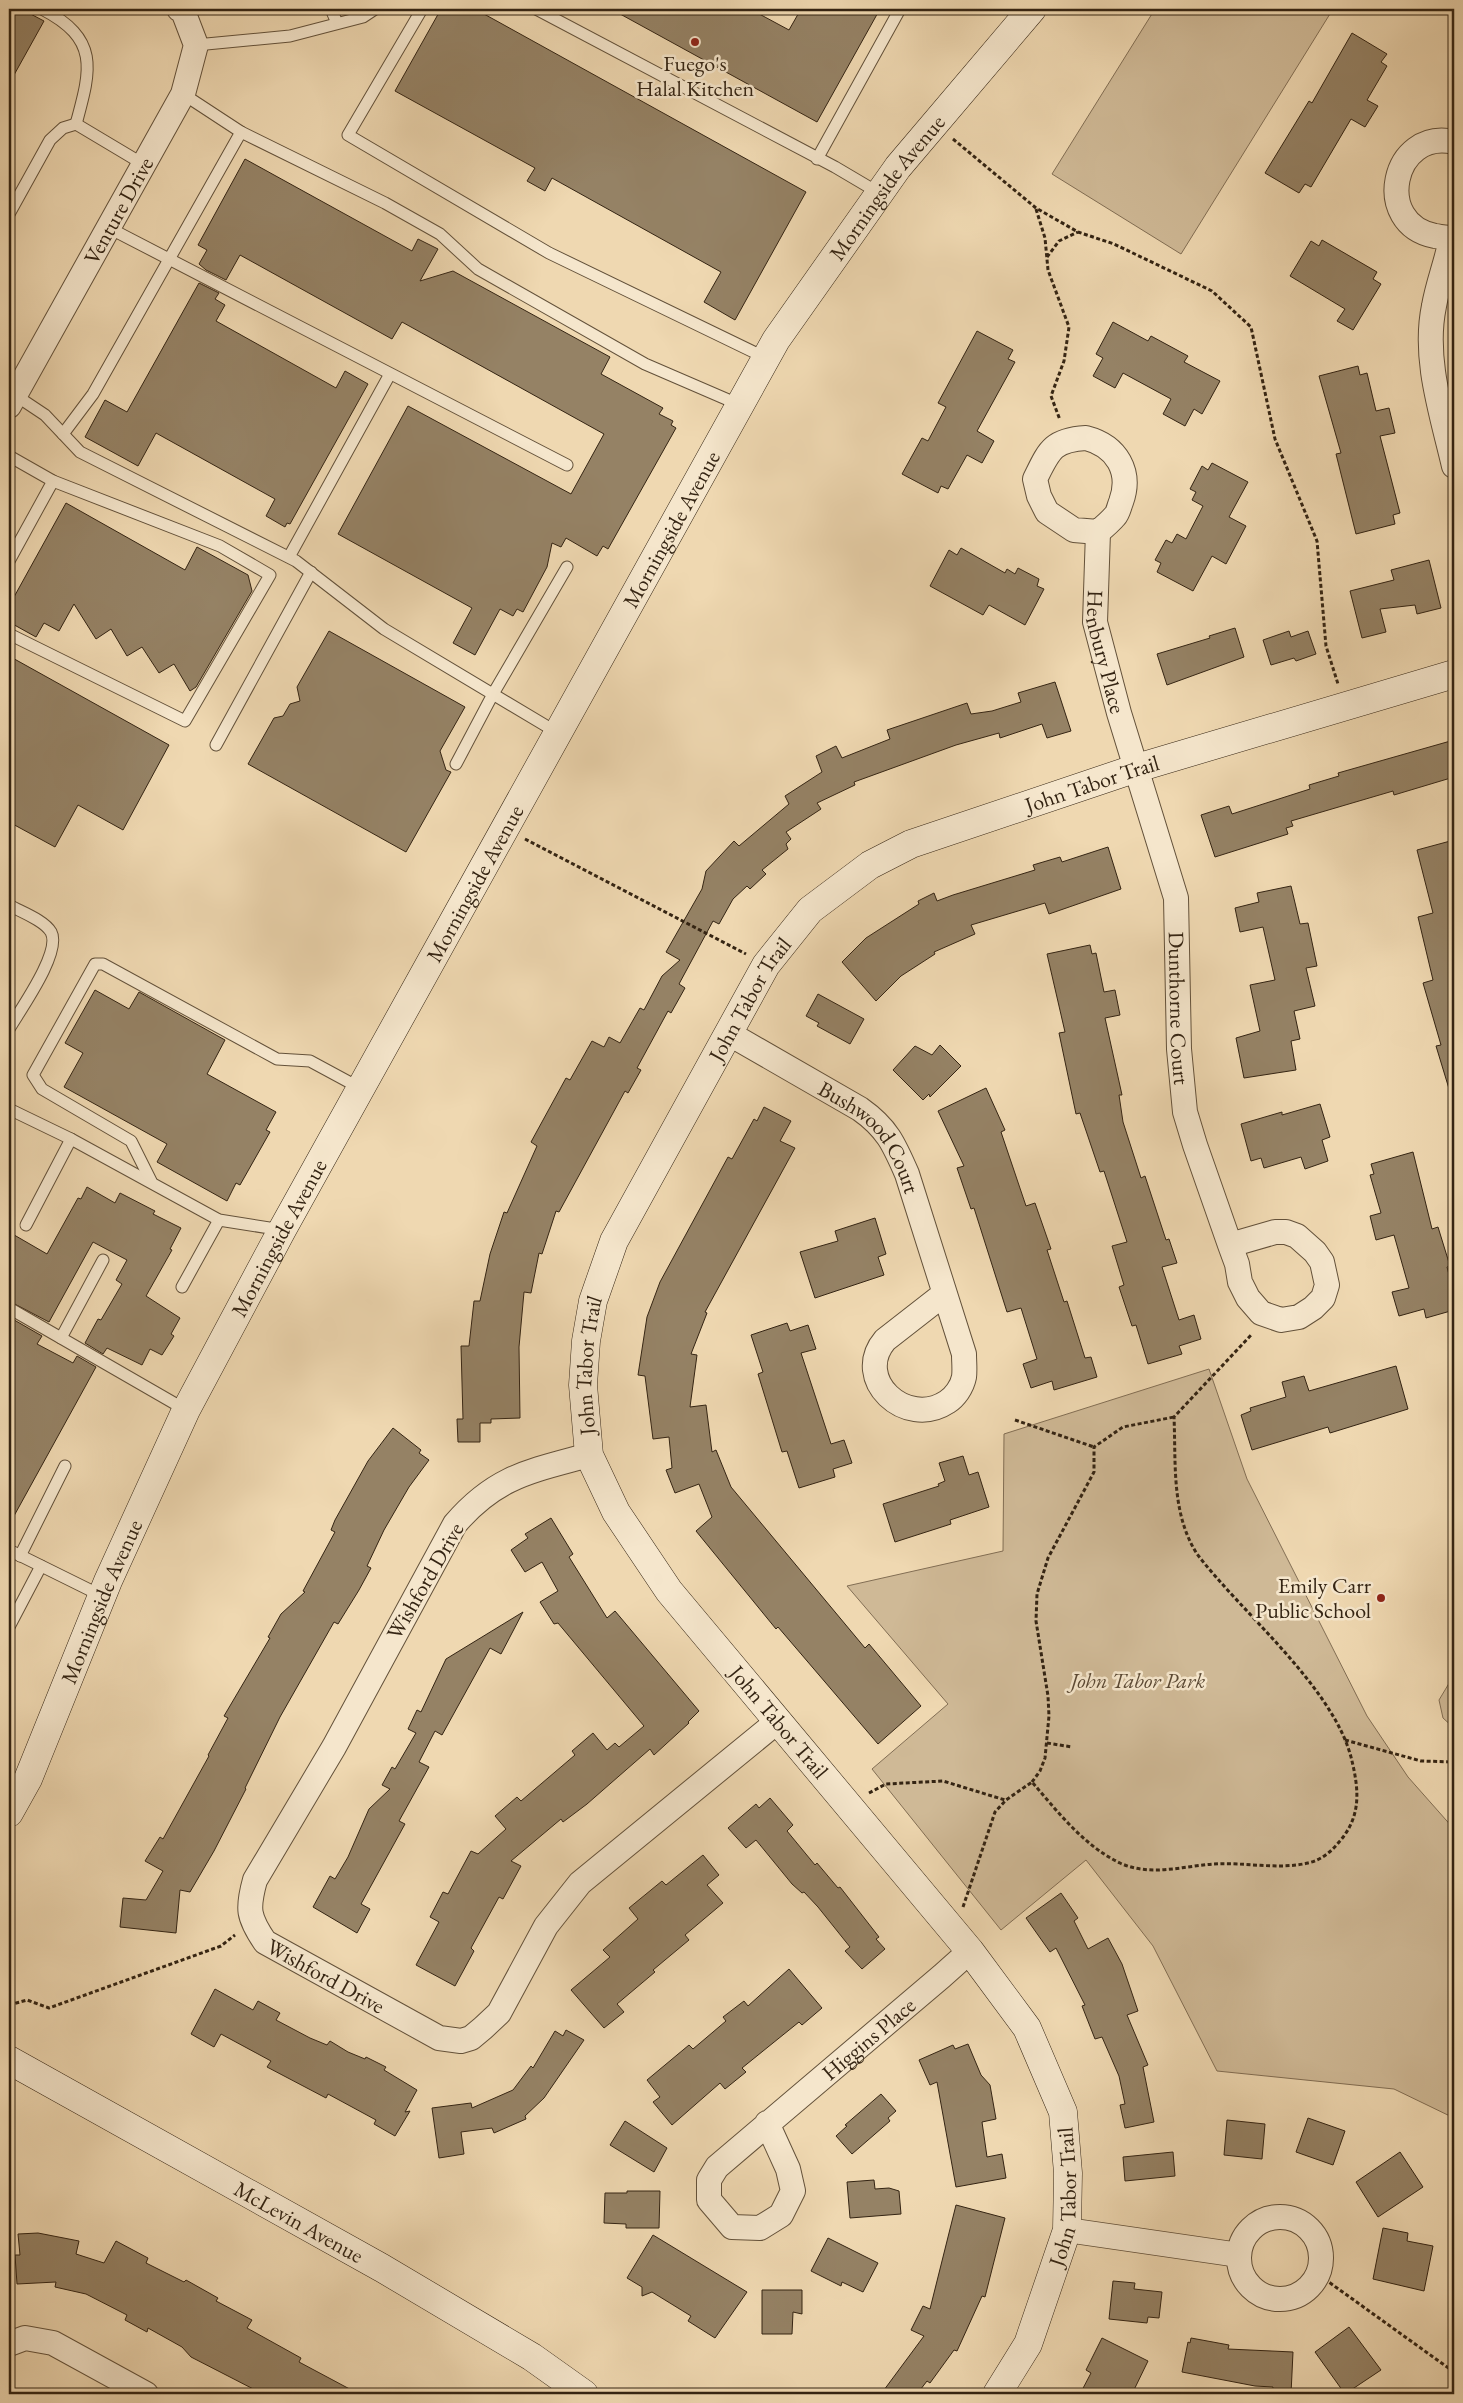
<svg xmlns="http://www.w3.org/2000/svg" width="1463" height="2403" viewBox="0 0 1463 2403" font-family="'EB Garamond',serif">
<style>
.green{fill:#cfb996;stroke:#826e54}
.building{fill:#958265;stroke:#342413}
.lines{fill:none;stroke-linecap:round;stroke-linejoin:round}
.lane-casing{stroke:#63513a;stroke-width:13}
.street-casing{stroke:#63513a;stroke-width:26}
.secondary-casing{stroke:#342413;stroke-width:29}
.path{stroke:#342413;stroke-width:3;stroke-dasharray:4 2.5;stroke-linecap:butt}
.lane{stroke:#f5e6cc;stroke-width:11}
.street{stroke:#f5e6cc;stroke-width:24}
.secondary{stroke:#f5e6cc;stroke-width:28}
.poi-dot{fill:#8f2418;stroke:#f5e6cc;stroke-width:2}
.labels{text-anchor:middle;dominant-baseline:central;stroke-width:5;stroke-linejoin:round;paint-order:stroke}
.poi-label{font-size:22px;fill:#342413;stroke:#f5e6cc}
.street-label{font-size:22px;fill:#342413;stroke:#f5e6cc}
.park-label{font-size:22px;font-style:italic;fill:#5b4934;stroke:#f5e6cc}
</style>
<rect width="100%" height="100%" fill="#efd8b1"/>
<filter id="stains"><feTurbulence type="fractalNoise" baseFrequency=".004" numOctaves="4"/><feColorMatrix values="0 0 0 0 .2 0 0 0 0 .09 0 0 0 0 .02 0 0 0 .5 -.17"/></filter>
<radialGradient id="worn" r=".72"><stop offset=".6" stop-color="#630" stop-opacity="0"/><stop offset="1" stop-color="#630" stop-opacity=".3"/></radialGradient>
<g class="green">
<polygon points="1155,9 1333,9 1181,254 1052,174"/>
<polygon points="1209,1369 1247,1479 1367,1716 1408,1777 1454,1829 1454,2118 1394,2089 1217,2071 1153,1946 1086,1860 1001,1930 872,1769 948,1704 847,1586 1003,1551 1004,1434"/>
<polygon points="1454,1675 1454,1728 1443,1718 1439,1700"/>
</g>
<g class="building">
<polygon points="9,9 21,9 44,21 9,84"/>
<polygon points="441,9 475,9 806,192 735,320 704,302 721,272 552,178 545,191 527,181 535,168 395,91"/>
<polygon points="611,9 750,9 789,30 801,9 880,9 817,122"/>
<polygon points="1352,33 1387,54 1381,62 1387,66 1367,100 1378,106 1365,127 1351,119 1311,187 1305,184 1299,193 1265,173 1309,101 1312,103"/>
<polygon points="245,159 412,251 418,239 438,249 420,281 453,271 610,357 601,374 663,408 659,414 673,421 671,425 676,428 608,549 603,546 597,556 566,538 561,547 552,543 547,567 523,612 517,609 513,616 500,609 475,655 453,643 472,608 338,534 408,406 571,494 604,434 402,322 392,339 240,255 226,280 206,270 199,264 207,250 198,245"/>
<polygon points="1322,240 1377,272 1373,279 1381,284 1353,330 1337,321 1345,309 1290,276 1311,241 1319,246"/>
<polygon points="199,283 219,293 215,299 225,305 216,321 336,388 345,371 368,384 290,524 287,523 285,527 266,516 275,499 156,433 138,466 85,437 105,400 127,412"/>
<polygon points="1113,322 1148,341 1151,336 1188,356 1184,362 1220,381 1202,414 1194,409 1185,426 1163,414 1171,399 1123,373 1115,388 1093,376 1103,358 1096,354"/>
<polygon points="977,331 1013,350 1008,359 1015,362 977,431 994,441 982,463 967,455 948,489 941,486 938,493 902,474 922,438 928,441 946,407 938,403"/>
<polygon points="1358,366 1360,375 1367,373 1376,411 1389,408 1395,433 1380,436 1400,513 1393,515 1395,524 1356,534 1336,454 1341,453 1319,376"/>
<polygon points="1212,463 1248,482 1229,517 1246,526 1226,564 1212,556 1193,591 1157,572 1161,563 1155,560 1166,540 1172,543 1177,534 1186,539 1203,506 1192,500 1196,492 1190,489 1202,466 1208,470"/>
<polygon points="66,503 185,570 197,547 248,575 252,591 196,687 190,691 174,664 159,673 142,647 127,656 111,629 96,639 74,604 59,631 44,623 36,637 9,622 9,606"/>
<polygon points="961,548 1005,573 1007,569 1015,574 1018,568 1039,579 1037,586 1044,589 1025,625 989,605 983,615 930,586 949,550 957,555"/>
<polygon points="1429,560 1441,608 1417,614 1415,605 1380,609 1386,632 1362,638 1350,591 1394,580 1391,570"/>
<polygon points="1235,628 1244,657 1167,685 1157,654 1210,638 1209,636"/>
<polygon points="329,631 465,707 440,751 446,770 451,772 406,852 248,764 274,718 283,716 290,704 300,701 297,687"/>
<polygon points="1289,631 1291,637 1308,631 1316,654 1296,661 1294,658 1271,665 1263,640"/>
<polygon points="9,656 169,745 123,830 78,805 55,847 9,822"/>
<polygon points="1055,682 1071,731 1047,738 1042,724 1000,738 999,733 956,745 854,782 855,785 817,803 821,809 786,832 791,839 786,844 788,849 762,870 766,874 750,889 747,886 733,899 719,924 713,921 679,984 685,988 671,1013 668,1011 637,1068 641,1070 628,1093 625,1091 559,1212 556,1211 542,1254 539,1253 531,1293 524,1292 519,1347 520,1418 491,1419 491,1423 480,1423 480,1442 458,1442 457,1419 463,1419 461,1346 469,1346 474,1301 480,1301 490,1254 504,1212 507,1213 537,1146 531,1142 566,1078 570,1080 592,1041 604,1047 609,1037 620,1043 640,1008 644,1010 662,976 680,960 666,952 702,889 706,871 734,841 739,846 789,804 785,796 822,772 816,756 836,746 842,758 890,739 887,730 967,703 971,714 992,711 1021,702 1018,693"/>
<polygon points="1454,740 1454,777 1394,795 1393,791 1291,821 1293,826 1286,828 1288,834 1215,857 1201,815 1229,806 1232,814 1310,789 1309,785 1339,776 1338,773"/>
<polygon points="1454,840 1454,1092 1450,1092 1436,1046 1441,1045 1423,983 1433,980 1418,917 1433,913 1417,850"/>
<polygon points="1108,847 1121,889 1049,914 1045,903 971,925 975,934 934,952 935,954 901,976 876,1001 842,962 866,938 919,904 918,901 934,893 937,901 953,895 1035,870 1033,865 1060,857 1062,862"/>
<polygon points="1291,886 1300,924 1308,923 1317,966 1306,968 1315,1006 1294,1011 1300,1039 1291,1041 1296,1070 1244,1078 1236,1038 1260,1031 1250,985 1275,980 1263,927 1240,932 1235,908 1259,902 1257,893"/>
<polygon points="1090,945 1092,954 1096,953 1104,992 1115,990 1120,1015 1105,1018 1122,1095 1119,1095 1123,1122 1141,1178 1145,1176 1166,1240 1169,1239 1177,1263 1162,1267 1179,1320 1194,1315 1201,1339 1179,1346 1182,1354 1148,1364 1136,1325 1132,1326 1119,1287 1124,1285 1112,1246 1127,1242 1104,1171 1100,1172 1080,1113 1076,1114 1059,1033 1065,1032 1047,954"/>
<polygon points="95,990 129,1009 139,992 225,1040 207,1074 276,1112 266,1130 270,1132 240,1185 236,1183 227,1201 157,1162 167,1144 64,1087 83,1053 65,1043"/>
<polygon points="818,994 864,1019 850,1044 817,1026 819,1023 806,1016"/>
<polygon points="940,1045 961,1066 930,1097 929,1094 923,1100 893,1070 915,1046 932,1055"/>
<polygon points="986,1088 1005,1130 1001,1132 1026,1206 1035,1203 1051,1249 1047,1250 1064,1302 1067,1301 1085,1358 1091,1357 1097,1377 1054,1390 1052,1381 1031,1388 1023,1364 1037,1359 1021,1308 1007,1312 974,1208 971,1209 957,1168 964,1166 938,1111"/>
<polygon points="1320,1104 1330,1137 1322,1140 1328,1161 1305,1169 1301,1157 1264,1168 1261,1158 1251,1161 1241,1124 1282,1112 1282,1115"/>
<polygon points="764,1107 791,1121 780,1141 795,1148 705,1312 707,1313 691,1354 697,1355 690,1407 706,1405 712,1452 716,1450 731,1487 865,1648 869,1644 921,1706 878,1744 778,1627 776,1629 696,1531 712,1517 699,1484 675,1493 666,1470 672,1468 669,1437 653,1439 645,1376 638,1375 647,1317 660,1282 728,1157 732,1159 754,1119 757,1121"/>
<polygon points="1413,1152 1432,1229 1438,1227 1450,1266 1447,1267 1454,1294 1454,1310 1426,1318 1424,1309 1399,1316 1392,1292 1409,1288 1394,1235 1376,1240 1370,1216 1381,1213 1370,1175 1374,1174 1371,1164"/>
<polygon points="87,1187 115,1203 120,1193 155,1211 153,1214 181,1228 170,1249 172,1250 146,1296 180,1318 171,1334 174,1336 162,1355 150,1349 142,1365 107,1348 103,1354 85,1343 98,1319 101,1320 122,1284 116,1280 127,1260 93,1242 49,1322 9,1301 9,1232 47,1254 78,1198 81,1199"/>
<polygon points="875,1218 886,1254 878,1257 884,1275 815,1298 800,1252 838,1241 835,1231"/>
<polygon points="9,1317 42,1336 37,1344 73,1363 77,1356 96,1367 9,1525"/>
<polygon points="787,1323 790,1331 808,1325 816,1349 801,1353 831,1444 844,1440 852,1463 833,1469 835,1477 799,1488 787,1451 782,1452 758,1374 763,1372 751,1335"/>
<polygon points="1396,1366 1408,1409 1330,1433 1328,1427 1252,1450 1241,1415 1251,1411 1250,1408 1286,1397 1282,1382 1304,1376 1309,1391"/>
<polygon points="393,1428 421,1450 419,1453 429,1460 409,1487 384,1530 367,1566 371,1568 359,1590 338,1624 334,1622 280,1717 245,1788 246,1789 214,1851 190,1892 180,1890 176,1933 120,1927 123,1898 146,1900 163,1871 145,1861 160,1837 163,1839 209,1756 208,1755 228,1718 224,1716 270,1638 268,1637 281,1614 305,1592 303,1591 335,1532 331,1530 335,1520 368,1461"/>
<polygon points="963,1456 969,1475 978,1472 989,1507 950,1520 951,1524 895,1542 883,1504 939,1486 938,1484 945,1481 939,1463"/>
<polygon points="551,1518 573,1554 569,1557 607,1618 615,1611 699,1711 688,1722 689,1723 654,1755 650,1749 587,1804 563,1822 561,1819 511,1861 521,1866 503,1899 499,1897 471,1948 474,1951 455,1986 416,1965 439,1922 430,1917 443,1892 448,1894 471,1851 478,1854 506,1829 495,1816 517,1797 521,1801 575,1755 572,1751 593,1733 607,1750 615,1743 619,1747 644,1726 558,1623 554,1624 540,1602 558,1591 542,1562 525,1572 511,1550 528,1538 525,1534"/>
<polygon points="523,1612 501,1654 490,1648 442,1735 435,1731 419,1762 429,1767 399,1821 405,1824 361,1904 370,1909 357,1933 313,1907 330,1876 335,1879 348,1857 369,1809 390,1789 382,1785 392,1767 395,1769 416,1733 408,1729 417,1710 421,1712 446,1659"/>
<polygon points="770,1798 793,1825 787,1831 815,1865 817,1863 838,1888 840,1887 879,1937 876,1939 885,1949 862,1969 845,1951 850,1947 818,1907 804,1892 802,1893 792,1884 756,1840 746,1848 728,1828 756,1804 759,1808"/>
<polygon points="703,1855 719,1875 707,1885 723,1903 685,1935 689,1940 653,1970 655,1972 617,2004 624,2012 604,2028 571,1990 610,1957 603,1950 638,1919 629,1908 662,1881 666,1885"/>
<polygon points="1061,1893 1078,1918 1074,1921 1088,1949 1108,1938 1122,1964 1138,2011 1127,2015 1148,2065 1143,2067 1154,2122 1125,2128 1120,2105 1125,2104 1119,2076 1102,2037 1095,2039 1082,2006 1085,2005 1056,1948 1050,1952 1026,1918"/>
<polygon points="789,1969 822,2008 802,2025 799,2022 742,2068 746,2072 725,2089 720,2083 672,2125 653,2102 660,2097 647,2080 689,2045 693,2049 726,2021 723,2017 744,2001 748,2006"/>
<polygon points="215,1989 253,2010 258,2001 280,2013 276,2020 310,2038 327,2045 330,2041 348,2052 365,2059 366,2057 386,2067 384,2070 417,2090 405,2112 410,2111 395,2136 374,2124 376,2120 328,2094 326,2098 267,2067 271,2061 221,2034 214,2047 191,2034"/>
<polygon points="566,2030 584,2040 544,2098 525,2116 526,2119 494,2133 492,2128 461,2132 464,2154 439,2158 432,2108 471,2103 472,2108 513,2090 531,2066 533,2068 555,2031 563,2036"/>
<polygon points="968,2044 981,2075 990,2085 996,2119 982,2122 987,2157 1002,2154 1006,2178 956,2187 937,2082 930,2085 919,2060 953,2045 955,2049"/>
<polygon points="881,2094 896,2111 888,2118 890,2121 852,2154 836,2136 847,2126 845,2125"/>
<polygon points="1308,2118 1345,2131 1333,2165 1296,2152"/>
<polygon points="1227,2120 1265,2124 1262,2159 1224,2155"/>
<polygon points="625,2121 667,2148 654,2172 610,2145"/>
<polygon points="1173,2152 1175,2176 1125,2181 1123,2157"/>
<polygon points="1400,2152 1423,2187 1378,2217 1356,2182"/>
<polygon points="874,2180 875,2189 889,2188 899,2191 901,2214 850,2218 847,2182"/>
<polygon points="627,2191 660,2191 659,2228 626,2228 626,2224 604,2223 605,2193 627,2193"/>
<polygon points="956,2205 1005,2218 985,2297 982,2296 957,2351 954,2350 930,2383 927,2381 917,2394 881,2394 924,2336 911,2330 923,2306 930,2309"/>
<polygon points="1383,2228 1408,2233 1407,2241 1433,2246 1424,2291 1373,2279"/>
<polygon points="38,2233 79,2241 76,2254 104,2263 116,2241 148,2258 146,2263 184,2282 186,2280 218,2298 216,2301 252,2320 247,2328 301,2358 299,2362 359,2394 263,2394 191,2357 182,2347 148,2328 147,2332 125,2320 127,2315 86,2294 55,2287 56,2282 17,2284 15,2255 20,2255 18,2234"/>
<polygon points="653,2235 747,2292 715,2338 688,2321 691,2316 652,2292 642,2296 642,2287 627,2278"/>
<polygon points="828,2238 878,2263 863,2292 842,2282 841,2286 811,2271"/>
<polygon points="1113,2281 1135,2283 1134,2289 1162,2292 1159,2318 1148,2317 1147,2323 1109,2319"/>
<polygon points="762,2290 802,2290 802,2314 793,2312 792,2334 762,2334"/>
<polygon points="1349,2327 1381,2370 1345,2394 1315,2352"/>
<polygon points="1102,2338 1148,2361 1132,2394 1080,2394 1091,2373 1086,2370"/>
<polygon points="1191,2338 1229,2345 1228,2349 1293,2352 1291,2394 1272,2394 1273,2387 1255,2386 1182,2372 1188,2342 1190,2343"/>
</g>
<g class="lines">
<defs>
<g id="lane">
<path d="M 42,9 C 100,39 91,69 76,124"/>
<polyline points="331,9 337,23"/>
<polyline points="422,9 348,135 549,253 766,358"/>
<polyline points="536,9 835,167 879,193"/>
<polyline points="196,45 290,36 363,17 375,9"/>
<polyline points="183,94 241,132 385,203 440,234 478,269 645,364 740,405"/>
<polyline points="817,159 900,9"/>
<polyline points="9,214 50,140 63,128 76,124 143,164"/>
<polyline points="109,228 567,465"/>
<polyline points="15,395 45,415 80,452 296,561 384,629 558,733"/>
<polyline points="63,434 93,394 241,132"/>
<polyline points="9,456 53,481 220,546 270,575 185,721 9,634"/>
<polyline points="289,557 390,374"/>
<polyline points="9,561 53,481"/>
<polyline points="216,745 311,572"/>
<polyline points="456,764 493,694 567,567"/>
<path d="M 9,905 C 21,912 44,920 51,932 C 62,952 20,1010 9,1029"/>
<polyline points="9,1109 71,1139 219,1220 282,1230"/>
<polyline points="151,1181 131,1141 42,1089 33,1075 95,964 103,964 277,1059 310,1061 360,1088"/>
<polyline points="26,1225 71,1139"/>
<polyline points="182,1287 219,1220"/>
<polyline points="9,1308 186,1410"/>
<polyline points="61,1338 103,1260"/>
<polyline points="9,1550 102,1596"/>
<polyline points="20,1556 65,1466"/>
<polyline points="9,1627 41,1566"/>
</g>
<g id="street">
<path d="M 1454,142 C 1392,128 1372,224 1435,236 C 1442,237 1448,239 1454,237"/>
<path d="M 1451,239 C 1447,261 1438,283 1434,306 C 1423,359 1442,414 1454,466"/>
<path id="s1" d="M 9,406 L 183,94 L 196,45 L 183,11 L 179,9"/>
<path d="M 1086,438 C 1117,446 1132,472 1121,502 C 1119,507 1118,513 1115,516 C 1110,522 1104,527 1098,532 L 1074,530 L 1047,512 L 1039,496 L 1035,479 C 1049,451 1052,440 1086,438 Z"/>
<path id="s2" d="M 1098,532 L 1095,622 L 1119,713 L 1176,898 L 1179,1049 L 1185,1112 L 1195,1145 L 1230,1245 L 1237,1264 L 1240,1282 L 1248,1298 L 1261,1313 L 1281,1320 L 1299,1317 L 1313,1308 L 1323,1298 L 1327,1285 L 1322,1262 L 1315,1252 L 1297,1236 L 1286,1232 L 1275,1232 L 1230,1245"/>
<path id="s3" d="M 728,1033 L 860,1109 C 887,1128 894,1144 907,1174 L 964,1354 C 964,1362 965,1370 964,1377 C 962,1387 955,1397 947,1402 C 906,1429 852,1379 885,1340 L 944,1294"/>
<path id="s4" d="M 589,1455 C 531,1471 496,1476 455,1524 L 334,1747 L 255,1880 C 247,1909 248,1917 265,1942 L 439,2038 L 461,2041 L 471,2038 L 483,2028 L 499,2013 L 546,1926 L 580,1883 L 778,1721"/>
<path id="s5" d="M 767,2123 L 788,2169 L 793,2191 L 781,2215 L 760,2228 L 732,2227 L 709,2200 L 709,2180 L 717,2167 L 942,1976 L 970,1951"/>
<circle cx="1280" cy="2258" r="41"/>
<polyline points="1067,2230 1239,2255"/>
<polyline points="9,2344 25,2338 53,2343 146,2394"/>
</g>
<g id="secondary">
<path id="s6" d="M 9,1813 L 28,1779 L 108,1581 L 186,1410 L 282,1230 L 776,340 L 898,167 L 1032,9"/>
<path id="s7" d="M 9,2060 L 382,2268 L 532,2357 L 584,2394"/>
<path id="s8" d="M 997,2394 L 1028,2344 L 1067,2230 L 1068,2173 L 1063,2112 L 1027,2028 L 970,1951 L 669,1591 L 616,1512 L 589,1455 L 583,1385 L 586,1341 L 593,1301 L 614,1241 L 766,965 L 810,910 L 870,865 L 911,844 L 1137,768 L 1454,674"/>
</g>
</defs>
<use href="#lane" class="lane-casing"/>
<use href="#street" class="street-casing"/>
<use href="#secondary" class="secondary-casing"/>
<g class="path">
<polyline points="953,139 1036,208 1078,232 1114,244 1212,291 1251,327 1275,439 1317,541 1326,646 1338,684"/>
<polyline points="1036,209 1045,238 1048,270 1069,327 1064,361 1051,396 1060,420"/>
<polyline points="1047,257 1059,241 1078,232"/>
<polyline points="525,839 746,954"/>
<polyline points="1015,1420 1094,1447"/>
<polyline points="1345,1740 1421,1761 1454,1762"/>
<polyline points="1047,1743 1072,1747"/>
<polyline points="1032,1782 1040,1771 1045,1758 1049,1716 1048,1696 1036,1621 1037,1594 1048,1558 1094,1472 1094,1447 1123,1427 1174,1417"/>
<polyline points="869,1793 886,1784 943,1781 1005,1800"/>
<path d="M 963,1907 L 995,1812 L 1006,1800 L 1032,1782 C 1057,1811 1084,1846 1120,1863 C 1150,1877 1183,1866 1214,1864 C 1244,1862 1278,1870 1308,1863 C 1321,1860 1331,1852 1339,1842 C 1362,1816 1359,1789 1351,1757 C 1332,1686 1242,1613 1197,1554 C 1171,1513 1176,1463 1174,1417 L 1252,1334"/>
<polyline points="9,2005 27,2000 49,2008 221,1946 235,1935"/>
<polyline points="1319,2275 1454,2372"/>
</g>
<use href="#lane" class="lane"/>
<use href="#street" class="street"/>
<use href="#secondary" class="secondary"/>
</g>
<g class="poi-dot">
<circle cx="695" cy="42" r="5"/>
<circle cx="1381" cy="1598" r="5"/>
</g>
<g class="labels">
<g class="poi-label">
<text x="695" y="63">Fuego's<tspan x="695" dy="25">Halal Kitchen</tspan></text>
<text x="1371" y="1585" text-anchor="end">Emily Carr<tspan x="1371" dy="25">Public School</tspan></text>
</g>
<g class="street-label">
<text stroke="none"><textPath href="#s6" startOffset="1851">Morningside Avenue</textPath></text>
<text stroke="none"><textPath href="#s1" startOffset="224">Venture Drive</textPath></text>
<text stroke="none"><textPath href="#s6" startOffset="1446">Morningside Avenue</textPath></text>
<text stroke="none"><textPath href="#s2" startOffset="121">Henbury Place</textPath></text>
<text stroke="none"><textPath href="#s8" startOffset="2028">John Tabor Trail</textPath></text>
<text stroke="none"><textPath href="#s6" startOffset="1041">Morningside Avenue</textPath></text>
<text stroke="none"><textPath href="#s8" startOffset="1608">John Tabor Trail</textPath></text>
<text stroke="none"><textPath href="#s2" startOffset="488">Dunthorne Court</textPath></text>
<text stroke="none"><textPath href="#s3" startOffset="180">Bushwood Court</textPath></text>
<text stroke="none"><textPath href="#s6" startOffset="636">Morningside Avenue</textPath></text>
<text stroke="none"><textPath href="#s8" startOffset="1202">John Tabor Trail</textPath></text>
<text transform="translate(425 1581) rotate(-60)">Wishford Drive</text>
<text stroke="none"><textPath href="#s6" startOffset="231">Morningside Avenue</textPath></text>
<text transform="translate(779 1722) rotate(50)">John Tabor Trail</text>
<text stroke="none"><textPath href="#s4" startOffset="698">Wishford Drive</textPath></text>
<text stroke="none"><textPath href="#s5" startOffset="422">Higgins Place</textPath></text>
<text stroke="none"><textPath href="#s8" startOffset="212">John Tabor Trail</textPath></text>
<text stroke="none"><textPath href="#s7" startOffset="332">McLevin Avenue</textPath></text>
</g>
<g class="park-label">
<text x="1138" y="1680">John Tabor Park</text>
</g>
</g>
<rect width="1463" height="2403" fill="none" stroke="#efd8b1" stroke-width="30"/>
<rect x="10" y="10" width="1443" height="2383" fill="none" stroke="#342413" stroke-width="2.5"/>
<rect x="15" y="15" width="1433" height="2373" fill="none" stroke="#342413"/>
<rect width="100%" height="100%" filter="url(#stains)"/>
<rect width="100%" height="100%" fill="url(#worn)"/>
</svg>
